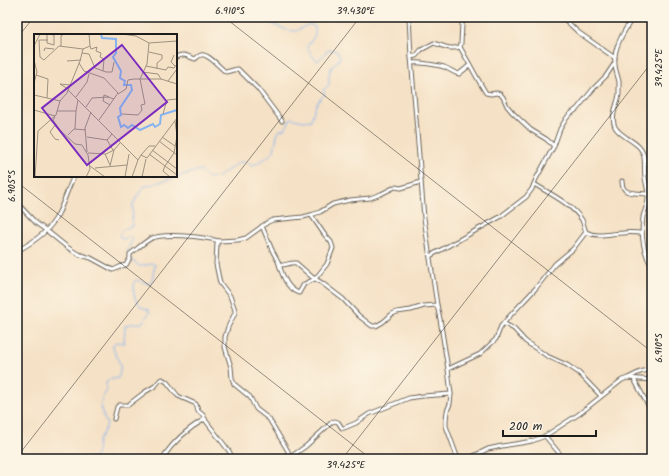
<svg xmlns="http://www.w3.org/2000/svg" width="669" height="476" viewBox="0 0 669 476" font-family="Kalam,sans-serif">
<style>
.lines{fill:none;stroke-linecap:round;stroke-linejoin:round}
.stream{stroke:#85b4f0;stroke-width:1}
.minor-casing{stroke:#686157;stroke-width:5}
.minor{stroke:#fff;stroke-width:3}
.ticks{fill:none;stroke:#1c1c1c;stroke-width:1;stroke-opacity:0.45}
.inset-river{fill:none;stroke:#85b4f0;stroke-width:2}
.inset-road{fill:none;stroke:#9e9281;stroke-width:1}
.view{fill:#7b2cbf;fill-opacity:0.15;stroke:#7b2cbf;stroke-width:2}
.inset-edge{fill:none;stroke:#1c1c1c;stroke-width:2}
.neatline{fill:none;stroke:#1c1c1c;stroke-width:1.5}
.ticks-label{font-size:10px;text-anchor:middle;fill:#1c1c1c}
</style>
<rect width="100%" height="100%" fill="#fcf5e5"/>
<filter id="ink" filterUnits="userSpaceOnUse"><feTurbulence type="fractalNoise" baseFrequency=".025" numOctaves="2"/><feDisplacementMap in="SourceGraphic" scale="8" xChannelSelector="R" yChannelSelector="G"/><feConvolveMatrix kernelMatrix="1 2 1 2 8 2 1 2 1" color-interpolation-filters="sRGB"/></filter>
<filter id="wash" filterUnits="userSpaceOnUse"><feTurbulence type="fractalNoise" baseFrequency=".012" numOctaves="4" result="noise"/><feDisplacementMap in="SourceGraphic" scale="16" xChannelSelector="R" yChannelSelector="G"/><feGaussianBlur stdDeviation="0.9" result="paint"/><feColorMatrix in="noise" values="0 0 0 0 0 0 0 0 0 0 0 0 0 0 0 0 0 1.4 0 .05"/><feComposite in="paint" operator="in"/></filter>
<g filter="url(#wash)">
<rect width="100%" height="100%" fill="#f5e1c5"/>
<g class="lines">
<g class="stream">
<path d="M 128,257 L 128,249 L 133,238 L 130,237 L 122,239 L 119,236 C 122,229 125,228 132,226 L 133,204 L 143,187 L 200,170 L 208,178 L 218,177 L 238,163 L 245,161 L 252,166 L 266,158 L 274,151 L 277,135 L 280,130 L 285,129 L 291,118 L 303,121 L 311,120 C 315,108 315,103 325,94 L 323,90 L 329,85 C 328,70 330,69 340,58 L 338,52 L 334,50 L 328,50 L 318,61 L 313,57 L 307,47 L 315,35 L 315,27 L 309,24 L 296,31 L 287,30 L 272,24 L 271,17"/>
<path d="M 74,459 L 94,458 C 100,449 96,450 98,442 C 100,436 105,431 107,424 C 101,412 97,402 107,391 L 106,383 L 108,380 L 118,378 C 125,362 114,359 113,345 L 116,342 L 124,343 L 125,326 L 129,324 L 142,323 L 149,313 L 149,310 L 141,307 L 134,296 L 134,282 L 137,280 L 149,284 L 152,280 L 155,265 L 152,263 L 147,265 L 139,266 L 131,259"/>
</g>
</g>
</g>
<g filter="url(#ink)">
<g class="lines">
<defs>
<g id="minor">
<polyline points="409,17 411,57 424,218 437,305 440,319 448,369 451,394 450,404 447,411 446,420 446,426 458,459"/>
<polyline points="562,17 578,32 615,58"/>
<path d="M 633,17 C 625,30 613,47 615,64 C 615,70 618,76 619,82 C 619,86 619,90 619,94 C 618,104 610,116 615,127 C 622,139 641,141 644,157 C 645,164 644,171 645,178 C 646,185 649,192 648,199 C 648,205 644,211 643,217 C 641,233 643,252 652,267"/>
<polyline points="460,47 480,83 486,93 491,94 496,93 500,94 503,97 507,106 513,113 531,130 546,139 554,146"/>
<path d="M 176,57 C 183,53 188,56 195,59 C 197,58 198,56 201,55 C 208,53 220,68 226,72 L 237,69 L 238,69 L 258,89 L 282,121"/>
<path d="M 411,57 L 416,56 L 421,50 L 434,43 C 443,46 450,50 460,47 L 461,43 L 462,25 L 463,17"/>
<path d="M 412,63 C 419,62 437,65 444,67 C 450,69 453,73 459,74 L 470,65"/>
<path d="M 622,181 C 622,184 623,188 625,190 C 628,194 643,193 648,194"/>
<path d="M 534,184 C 549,193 573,205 582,220 C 584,224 584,228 586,232 C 598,238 611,233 623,233 C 630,232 636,233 642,233"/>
<path d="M 17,203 L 36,223 L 47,231 L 67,247 L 78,254 L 91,258 L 113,270 C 119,268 119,266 126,265 L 130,258 L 130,254 C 137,249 143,243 150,239 C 164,232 204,237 219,241"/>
<path d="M 262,226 L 272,250 L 280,265 C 285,266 290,262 296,263 L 312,277 L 322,283 L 343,299 L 359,316 L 372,326 L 376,326 L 383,322 L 392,314 L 397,312 L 411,310 L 424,306 L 437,305"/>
<path d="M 17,251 C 34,242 50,231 58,214 C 64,202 68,188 74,176"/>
<polyline points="430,256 500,217 526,197 532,189 536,179 554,146 560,129 566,119 569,115 577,109 594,88 606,76 614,64"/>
<path d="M 279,264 C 282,275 288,290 299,293 L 304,284 L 315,279 L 327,264 L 333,248 L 331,242 L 324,234 L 311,215"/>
<polyline points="503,324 507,319 536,288 555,264 573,249 586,232"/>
<polyline points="448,369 480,354 496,339 501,326 503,324 505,324 514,329 525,341 529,344 547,356 567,365 579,373 601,396"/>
<polyline points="628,378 640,372 652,369"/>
<polyline points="634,379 643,396 652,412"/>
<polyline points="114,419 117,407 119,405 128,405 145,392 155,386 160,380 162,379 167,382 178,396 196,404 198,411 203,415 206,421 229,451 233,459"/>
<polyline points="545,436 564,459"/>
<polyline points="289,458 306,446 332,422 335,421 338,422 342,428 344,428 356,423 369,414 409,398 423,396 451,394"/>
<path d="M 162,459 C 173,442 187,429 205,419"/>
<polyline points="289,459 288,451 269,419 256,409 250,397 234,384 232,378 231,367 225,347 225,337 228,327 235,313 235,310 230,296 220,283 216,264 217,243 219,241 238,240 246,238 268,222 273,220 303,217 311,215 320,212 333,204 350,200 370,198 381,194 395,187 401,188 421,182"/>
<polyline points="467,459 488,449 502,446 521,443 532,441 545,436 579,414 622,380 628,378 652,380"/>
</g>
</defs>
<use href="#minor" class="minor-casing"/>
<use href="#minor" class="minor"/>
</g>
</g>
<path class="ticks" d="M 224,17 L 652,352M 642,17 L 652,25M 17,38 L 34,17M 17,182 L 371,459M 17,457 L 360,17M 342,459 L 652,62"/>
<g transform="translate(34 34)">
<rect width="143" height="143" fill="#f5e1c5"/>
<path class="inset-river" d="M 67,0 L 68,4 L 82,5 L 82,19 L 79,23 L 87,37 L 86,44 L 91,47 L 90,51 L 97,51 L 98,56 L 86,74 L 87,81 L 84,83 L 87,93 L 90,91 L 94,94 L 98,91 L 106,96 L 119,90 L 121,93 L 126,90 L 127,81 L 143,76"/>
<path class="inset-road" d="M 13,0 L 20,1 L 20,11 L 13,9 L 13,1M 88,0 L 102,2 L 115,9 L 143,7M 14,6 L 5,6 L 6,23 L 10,26 L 25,12 L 49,15M 0,12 L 6,0M 27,12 L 27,2 L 30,0M 56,12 L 57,15 L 63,13 L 62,17 L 67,19 L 66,23 L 70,25 L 69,37M 10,17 L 11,14 L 20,15M 115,18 L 128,21 L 128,25 L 123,29 L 123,35M 48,19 L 55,20 L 61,34 L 72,38 L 78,38 L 80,28M 140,21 L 137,28 L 141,32M 0,26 L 3,38 L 0,49M 33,27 L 47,26M 45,29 L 50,37 L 70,44 L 84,59 L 65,86M 112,32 L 132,36 L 134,33 L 140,34 L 143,30M 108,38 L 124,40 L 127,45M 2,41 L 14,45 L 13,64M 134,47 L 143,35M 34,55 L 26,50 L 36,51M 34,56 L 104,126 L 107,121 L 113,124 L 143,84M 84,60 L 92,55 L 94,46 L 100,45 L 127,45 L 143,50M 0,61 L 26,67M 42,63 L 53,48 L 55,40M 75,63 L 70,61 L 69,67 L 76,71M 52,73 L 58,64 L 74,63 L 80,65M 0,76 L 21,82M 23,77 L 42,77 L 44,66M 88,80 L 104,81 L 108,76 L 107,71 L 111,70 L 106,45 L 113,30 L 115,9M 129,80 L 133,66 L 143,65M 21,83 L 19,86 L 26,96 L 41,110 L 48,111 L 54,121 L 56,135 L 52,143M 22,90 L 16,98 L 21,105 L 25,106M 41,95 L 42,77M 78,100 L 73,106 L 79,116M 34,101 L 40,95 L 52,96M 53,103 L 73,106M 128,103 L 141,112M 125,107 L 143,121M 118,116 L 143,135M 53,118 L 51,94 L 57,78M 54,119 L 72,120 L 80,116M 71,120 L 76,131M 115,120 L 143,141M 107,121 L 115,112 L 121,112M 56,132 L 71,143M 76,132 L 80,116 L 86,109M 131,132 L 140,119 L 143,102 L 141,87M 131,132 L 129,137 L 136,143M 61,134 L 93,131M 1,143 L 4,97 L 22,81 L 26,67 L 33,59 L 46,27 L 49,15 L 56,12 L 55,0 L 53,0M 91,143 L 95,120M 98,143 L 104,126M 108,143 L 112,125"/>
<path class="view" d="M 88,11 L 133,68 L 53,131 L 8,74 Z"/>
<rect width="143" height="143" class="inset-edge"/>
</g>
<rect width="669" height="476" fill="none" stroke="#fcf5e5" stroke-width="44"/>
<path d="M503 430v6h93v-6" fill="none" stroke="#1c1c1c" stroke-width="2"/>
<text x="509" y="430" font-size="12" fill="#1c1c1c" stroke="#fcf5e5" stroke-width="3" paint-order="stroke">200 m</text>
<rect x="22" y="22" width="625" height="432" class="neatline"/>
<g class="ticks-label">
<text x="230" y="14">6.910°S</text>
<text x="356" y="14">39.430°E</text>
<text transform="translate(658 68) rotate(-90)" y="4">39.425°E</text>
<text transform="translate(11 186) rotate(-90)" y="4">6.905°S</text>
<text transform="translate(658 348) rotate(-90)" y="4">6.910°S</text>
<text x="346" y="468">39.425°E</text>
</g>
</svg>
